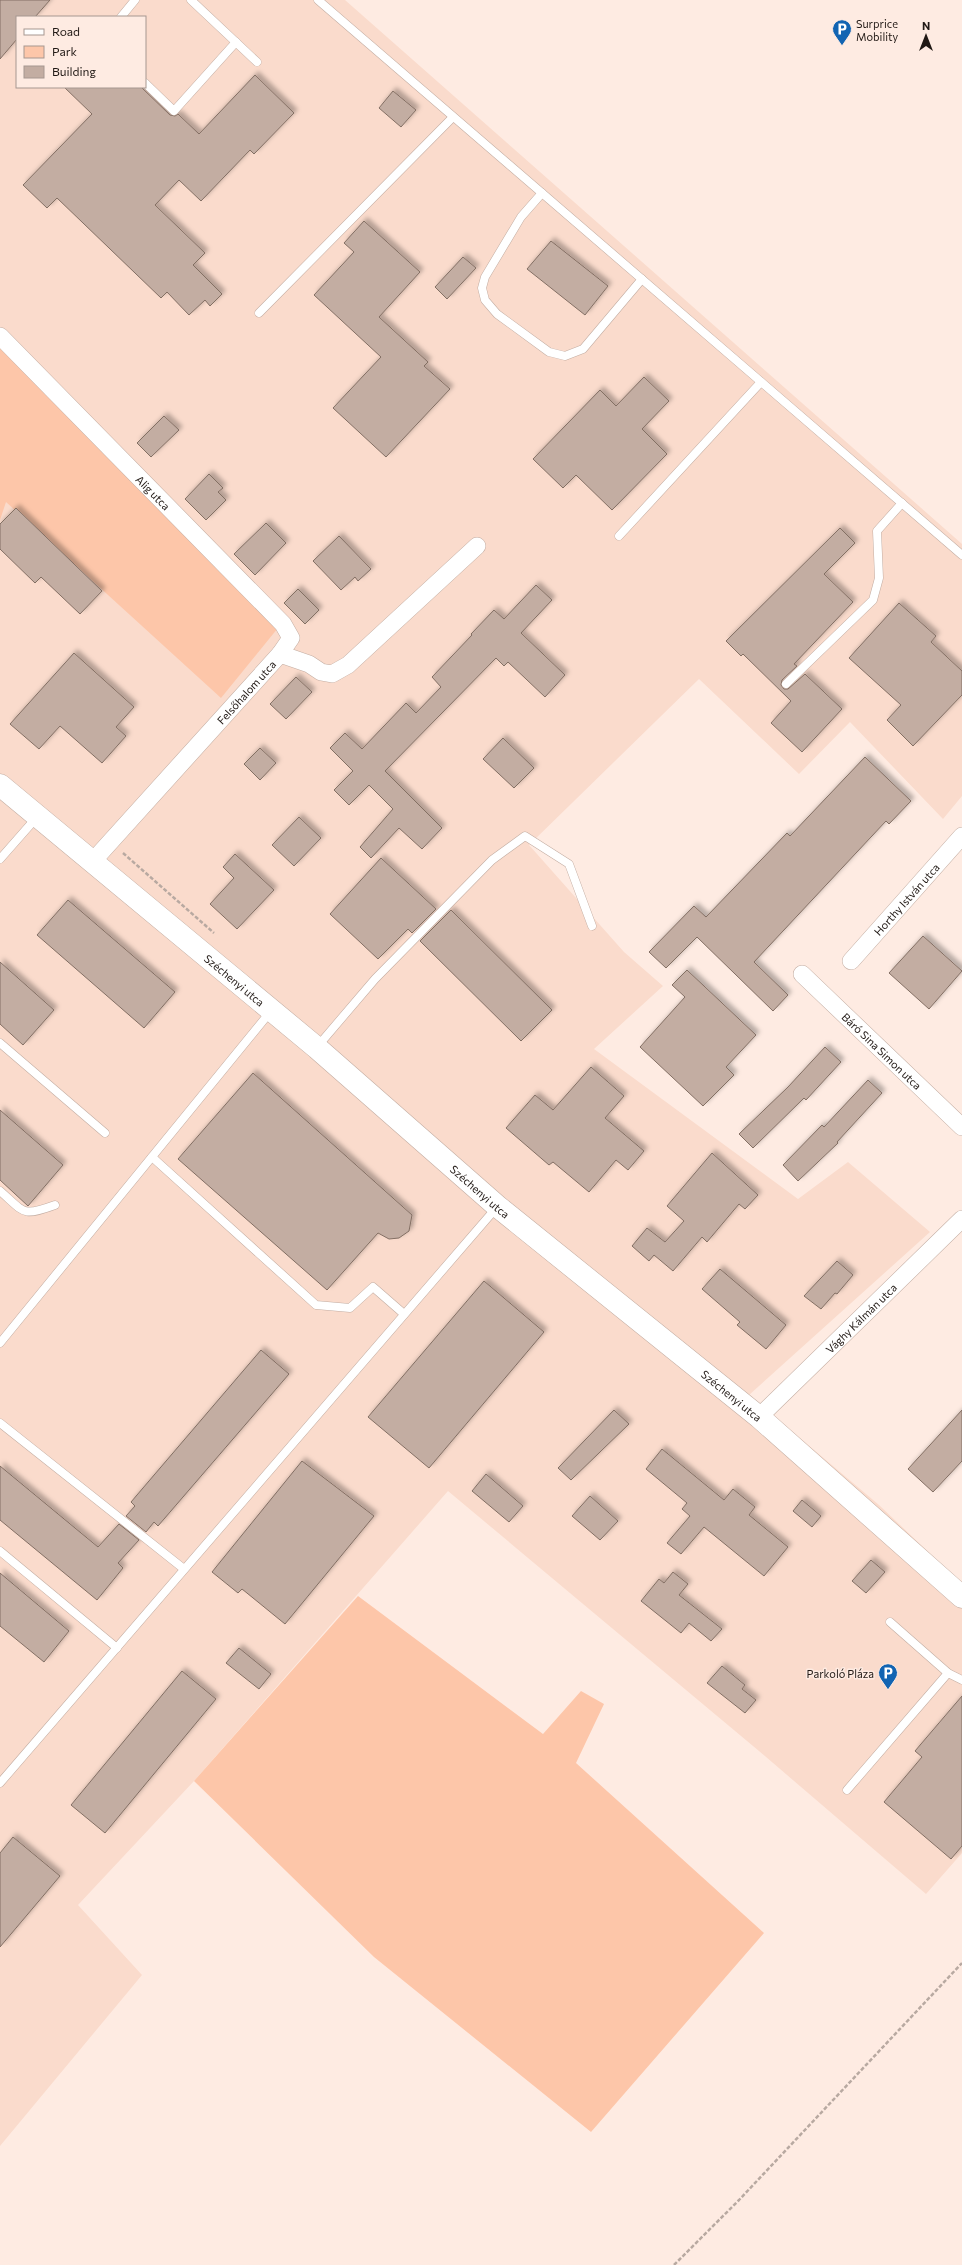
<svg xmlns="http://www.w3.org/2000/svg" width="962" height="2265" viewBox="0 0 962 2265" font-family="Commissioner,sans-serif">
<style>
.built{fill:#fadbcc;fill-rule:evenodd}
.green{fill:#fdc6a9}
.building{fill:#c3ada2;stroke:#836f64;filter:url(#shadow)}
.lines{fill:none;stroke-linecap:round;stroke-linejoin:round}
.lane-casing{stroke:#c3ada2;stroke-width:9}
.street-casing{stroke:#c3ada2;stroke-width:18}
.secondary-casing{stroke:#c3ada2;stroke-width:23}
.path{stroke:#b8a9a1;stroke-width:2.5;stroke-dasharray:4 2;stroke-linecap:butt}
.lane{stroke:#fff;stroke-width:8}
.street{stroke:#fff;stroke-width:17}
.secondary{stroke:#fff;stroke-width:22}
.labels{text-anchor:middle;dominant-baseline:central;stroke-width:3;stroke-linejoin:round;paint-order:stroke}
.poi-label{font-size:11px;fill:#211915;stroke:#feebe2;text-anchor:start}
.street-label{font-size:11px;fill:#211915;stroke:#feebe2}
</style>
<defs>
<filter id="shadow"><feDropShadow dx="3.5" dy="-3.5" stdDeviation="2" flood-color="#0004"/></filter>
</defs>
<rect width="100%" height="100%" fill="#feebe2"/>
<path class="built" d="M 0,0 L 345,0 L 962,544 L 962,796 L 943,819 L 850,722 L 799,774 L 699,679 L 529,845 L 624,952 L 663,986 L 594,1049 L 798,1199 L 848,1162 L 930,1232 L 749,1395 L 879,1505 L 962,1584 L 962,1853 L 926,1894 L 759,1751 L 448,1491 L 194,1781 L 78,1905 L 142,1975 L 0,2146 ZM 17,17 L 145,17 L 145,87 L 17,87 Z"/>
<g class="green">
<polygon points="0,337 282,623 221,698 6,502 0,520"/>
<polygon points="358,1596 543,1734 581,1691 604,1704 576,1763 764,1933 591,2132 374,1957 194,1781"/>
</g>
<g class="building">
<polygon points="0,0 50,0 35,17 17,17 17,39 0,59"/>
<polygon points="255,75 294,113 254,154 250,150 201,201 179,180 155,205 205,253 193,265 222,294 210,306 205,300 189,315 167,292 161,298 57,198 47,208 23,185 92,114 64,87 141,87 170,115 175,116 178,114 199,134"/>
<polygon points="393,91 416,110 401,127 379,108"/>
<polygon points="364,221 420,272 379,317 428,362 424,366 450,389 386,457 333,408 381,357 314,295 354,252 344,243"/>
<polygon points="551,241 608,286 585,315 527,269"/>
<polygon points="463,257 476,268 447,299 435,287"/>
<polygon points="644,377 669,401 642,429 667,454 612,510 576,475 563,488 533,459 600,390 616,406"/>
<polygon points="164,416 179,430 151,457 137,443"/>
<polygon points="209,474 223,488 218,492 226,500 206,520 185,499"/>
<polygon points="16,508 102,591 80,614 41,577 35,583 0,549 0,524"/>
<polygon points="266,523 286,543 255,575 234,554"/>
<polygon points="840,528 855,543 824,574 853,602 794,664 797,666 782,680 781,685 784,689 788,689 805,674 842,709 802,752 771,723 791,701 743,654 741,656 726,641"/>
<polygon points="339,536 371,569 358,581 355,577 341,590 313,561"/>
<polygon points="536,585 552,600 521,633 565,675 545,697 508,662 504,666 496,658 385,771 442,828 422,849 399,828 371,858 360,847 393,809 369,785 349,805 334,790 353,771 330,748 345,733 362,749 406,703 416,713 441,687 432,677 472,635 471,634 494,610 504,619"/>
<polygon points="298,589 319,610 305,624 284,603"/>
<polygon points="899,603 936,636 931,642 962,671 962,695 913,746 887,720 901,705 849,658"/>
<polygon points="74,653 134,707 116,727 126,736 102,763 60,726 39,749 10,724"/>
<polygon points="296,677 312,692 286,719 270,704"/>
<polygon points="503,738 534,768 514,788 483,759"/>
<polygon points="260,748 276,763 260,780 244,764"/>
<polygon points="865,757 911,801 889,824 886,821 754,962 788,995 773,1011 697,937 666,968 649,952 694,906 706,917 787,833 790,836"/>
<polygon points="299,817 321,838 294,866 272,845"/>
<polygon points="235,854 274,890 237,929 210,904 234,878 223,867"/>
<polygon points="381,858 436,909 412,933 408,929 378,959 330,914"/>
<polygon points="68,900 175,992 144,1028 37,935"/>
<polygon points="451,910 552,1010 521,1041 420,941"/>
<polygon points="923,936 962,971 929,1009 889,973"/>
<polygon points="0,962 54,1010 23,1045 0,1024"/>
<polygon points="687,970 756,1035 726,1067 734,1075 703,1106 640,1047 685,997 672,985"/>
<polygon points="825,1047 841,1062 806,1100 804,1098 753,1148 739,1134 788,1087"/>
<polygon points="591,1067 624,1096 605,1118 644,1151 628,1170 616,1160 589,1192 553,1162 549,1165 506,1128 535,1095 553,1110"/>
<polygon points="253,1073 412,1215 409,1231 399,1238 389,1239 378,1233 327,1290 178,1159"/>
<polygon points="868,1080 882,1093 837,1142 838,1143 798,1181 783,1165 822,1125 824,1127"/>
<polygon points="0,1110 63,1165 28,1206 0,1180"/>
<polygon points="712,1153 758,1195 745,1209 739,1204 707,1242 702,1237 673,1271 654,1255 649,1261 632,1246 647,1228 665,1242 684,1221 667,1206"/>
<polygon points="837,1261 853,1275 837,1294 835,1293 821,1309 804,1296"/>
<polygon points="720,1269 786,1325 766,1349 737,1325 740,1322 702,1289"/>
<polygon points="484,1281 544,1332 429,1468 368,1417"/>
<polygon points="261,1350 289,1374 158,1526 154,1522 146,1532 126,1516 135,1506 131,1502"/>
<polygon points="614,1410 629,1424 571,1480 558,1468"/>
<polygon points="962,1410 962,1461 933,1492 908,1469"/>
<polygon points="662,1449 724,1500 733,1489 755,1507 749,1515 788,1547 764,1576 704,1527 681,1554 667,1543 690,1516 682,1509 687,1503 646,1469"/>
<polygon points="302,1461 374,1516 285,1624 242,1589 238,1593 212,1572"/>
<polygon points="0,1466 98,1547 119,1524 139,1540 118,1563 123,1568 97,1600 0,1520"/>
<polygon points="486,1474 523,1506 509,1522 472,1491"/>
<polygon points="590,1496 618,1521 600,1540 572,1516"/>
<polygon points="802,1500 821,1516 812,1527 793,1511"/>
<polygon points="871,1560 885,1572 866,1593 852,1581"/>
<polygon points="673,1572 688,1584 679,1595 722,1629 711,1641 689,1623 681,1633 641,1601 659,1579 664,1583"/>
<polygon points="0,1573 69,1631 44,1662 0,1626"/>
<polygon points="239,1648 271,1674 259,1689 226,1663"/>
<polygon points="722,1666 745,1685 742,1689 756,1700 745,1713 707,1683"/>
<polygon points="182,1671 216,1699 105,1833 71,1805"/>
<polygon points="962,1696 962,1846 951,1859 884,1802 922,1757 915,1751"/>
<polygon points="13,1837 60,1876 0,1947 0,1853"/>
</g>
<g class="lines">
<defs>
<g id="lane">
<polyline points="191,0 257,62"/>
<polyline points="318,0 962,555"/>
<polyline points="121,17 135,0"/>
<polyline points="145,83 174,111 236,42"/>
<polyline points="542,193 521,217 485,277 482,288 485,300 497,314 549,352 565,356 583,349 642,279"/>
<polyline points="259,313 453,117"/>
<polyline points="619,536 761,382"/>
<polyline points="786,684 873,600 879,578 877,531 902,503"/>
<polyline points="0,859 37,817"/>
<polyline points="0,1043 105,1133"/>
<polyline points="317,1047 375,979 492,860 525,836 569,864 592,926"/>
<polyline points="152,1157 316,1305 350,1308 373,1287 404,1314"/>
<path d="M 0,1191 C 25,1213 22,1217 55,1205"/>
<polyline points="0,1343 271,1011"/>
<polyline points="0,1423 184,1569"/>
<polyline points="0,1551 117,1648"/>
<polyline points="890,1622 948,1673"/>
<polyline points="0,1783 497,1207"/>
<polyline points="847,1790 948,1673 962,1680"/>
</g>
<g id="street">
<path id="s1" d="M 0,336 L 283,624 L 291,638 L 280,654"/>
<path id="s2" d="M 93,861 L 280,654 L 309,664 L 321,672 L 332,674 L 348,665 L 477,546"/>
<path id="s3" d="M 851,961 L 962,836"/>
<path id="s4" d="M 802,974 L 962,1127"/>
<path id="s5" d="M 759,1417 L 962,1219"/>
</g>
<g id="secondary">
<path id="s6" d="M 0,785 L 317,1048 L 497,1206 L 759,1417 L 962,1597"/>
</g>
</defs>
<use href="#lane" class="lane-casing"/>
<use href="#street" class="street-casing"/>
<use href="#secondary" class="secondary-casing"/>
<g class="path">
<polyline points="123,853 214,933"/>
<polyline points="674,2265 739,2200 962,1963"/>
</g>
<use href="#lane" class="lane"/>
<use href="#street" class="street"/>
<use href="#secondary" class="secondary"/>
</g>
<defs>
<symbol id="parking-pin" viewBox="-11 -11 22 30"><path d="M0 17L-7.5 6A9.5 9.5 0 1 1 7.5 6Z" fill="#1264b2" stroke="#feebe2"/><path d="M-3.5-5.5H1a3.5 3.5 0 0 1 0 7H-1V5.5H-3.5ZM-1-3.4V-.6H.8a1.4 1.4 0 0 0 0-2.8Z" fill="#fff"/></symbol>
</defs>
<g fill-rule="evenodd">
<use href="#parking-pin" x="831" y="18" width="22" height="30"/>
<use href="#parking-pin" x="877" y="1662" width="22" height="30"/>
</g>
<g class="labels">
<g class="poi-label">
<text x="856" y="23">Surprice<tspan x="856" dy="13">Mobility</tspan></text>
<text x="874" y="1673" text-anchor="end">Parkoló Pláza</text>
</g>
<g class="street-label">
<text stroke="none"><textPath href="#s1" startOffset="219">Alig utca</textPath></text>
<text stroke="none"><textPath href="#s2" startOffset="228">Felsőhalom utca</textPath></text>
<text stroke="none"><textPath href="#s3" startOffset="83">Horthy István utca</textPath></text>
<text stroke="none"><textPath href="#s6" startOffset="305">Széchenyi utca</textPath></text>
<text stroke="none"><textPath href="#s4" startOffset="111">Báró Sina Simon utca</textPath></text>
<text stroke="none"><textPath href="#s6" startOffset="629">Széchenyi utca</textPath></text>
<text stroke="none"><textPath href="#s5" startOffset="142">Vághy Kálmán utca</textPath></text>
<text stroke="none"><textPath href="#s6" startOffset="953">Széchenyi utca</textPath></text>
</g>
</g>
<rect x="16" y="16" width="130" height="72" fill="#feebe2" stroke="#a69790"/>
<rect x="24" y="29" width="20" height="6" fill="#ffffff" stroke="#a69790"/>
<text x="52" y="36" font-size="12" fill="#211915">Road</text>
<rect x="24" y="46" width="20" height="12" fill="#fdc6a9" stroke="#a69790"/>
<text x="52" y="56" font-size="12" fill="#211915">Park</text>
<rect x="24" y="66" width="20" height="12" fill="#c3ada2" stroke="#a69790"/>
<text x="52" y="76" font-size="12" fill="#211915">Building</text>
<g transform="translate(926 36)" stroke="#feebe2" stroke-width="3" paint-order="stroke">
<path d="M0-3L7 15L0 10L-7 15Z" fill="#211915"/>
<text y="-6" font-size="11" font-weight="bold" text-anchor="middle" fill="#211915">N</text>
</g>
</svg>
